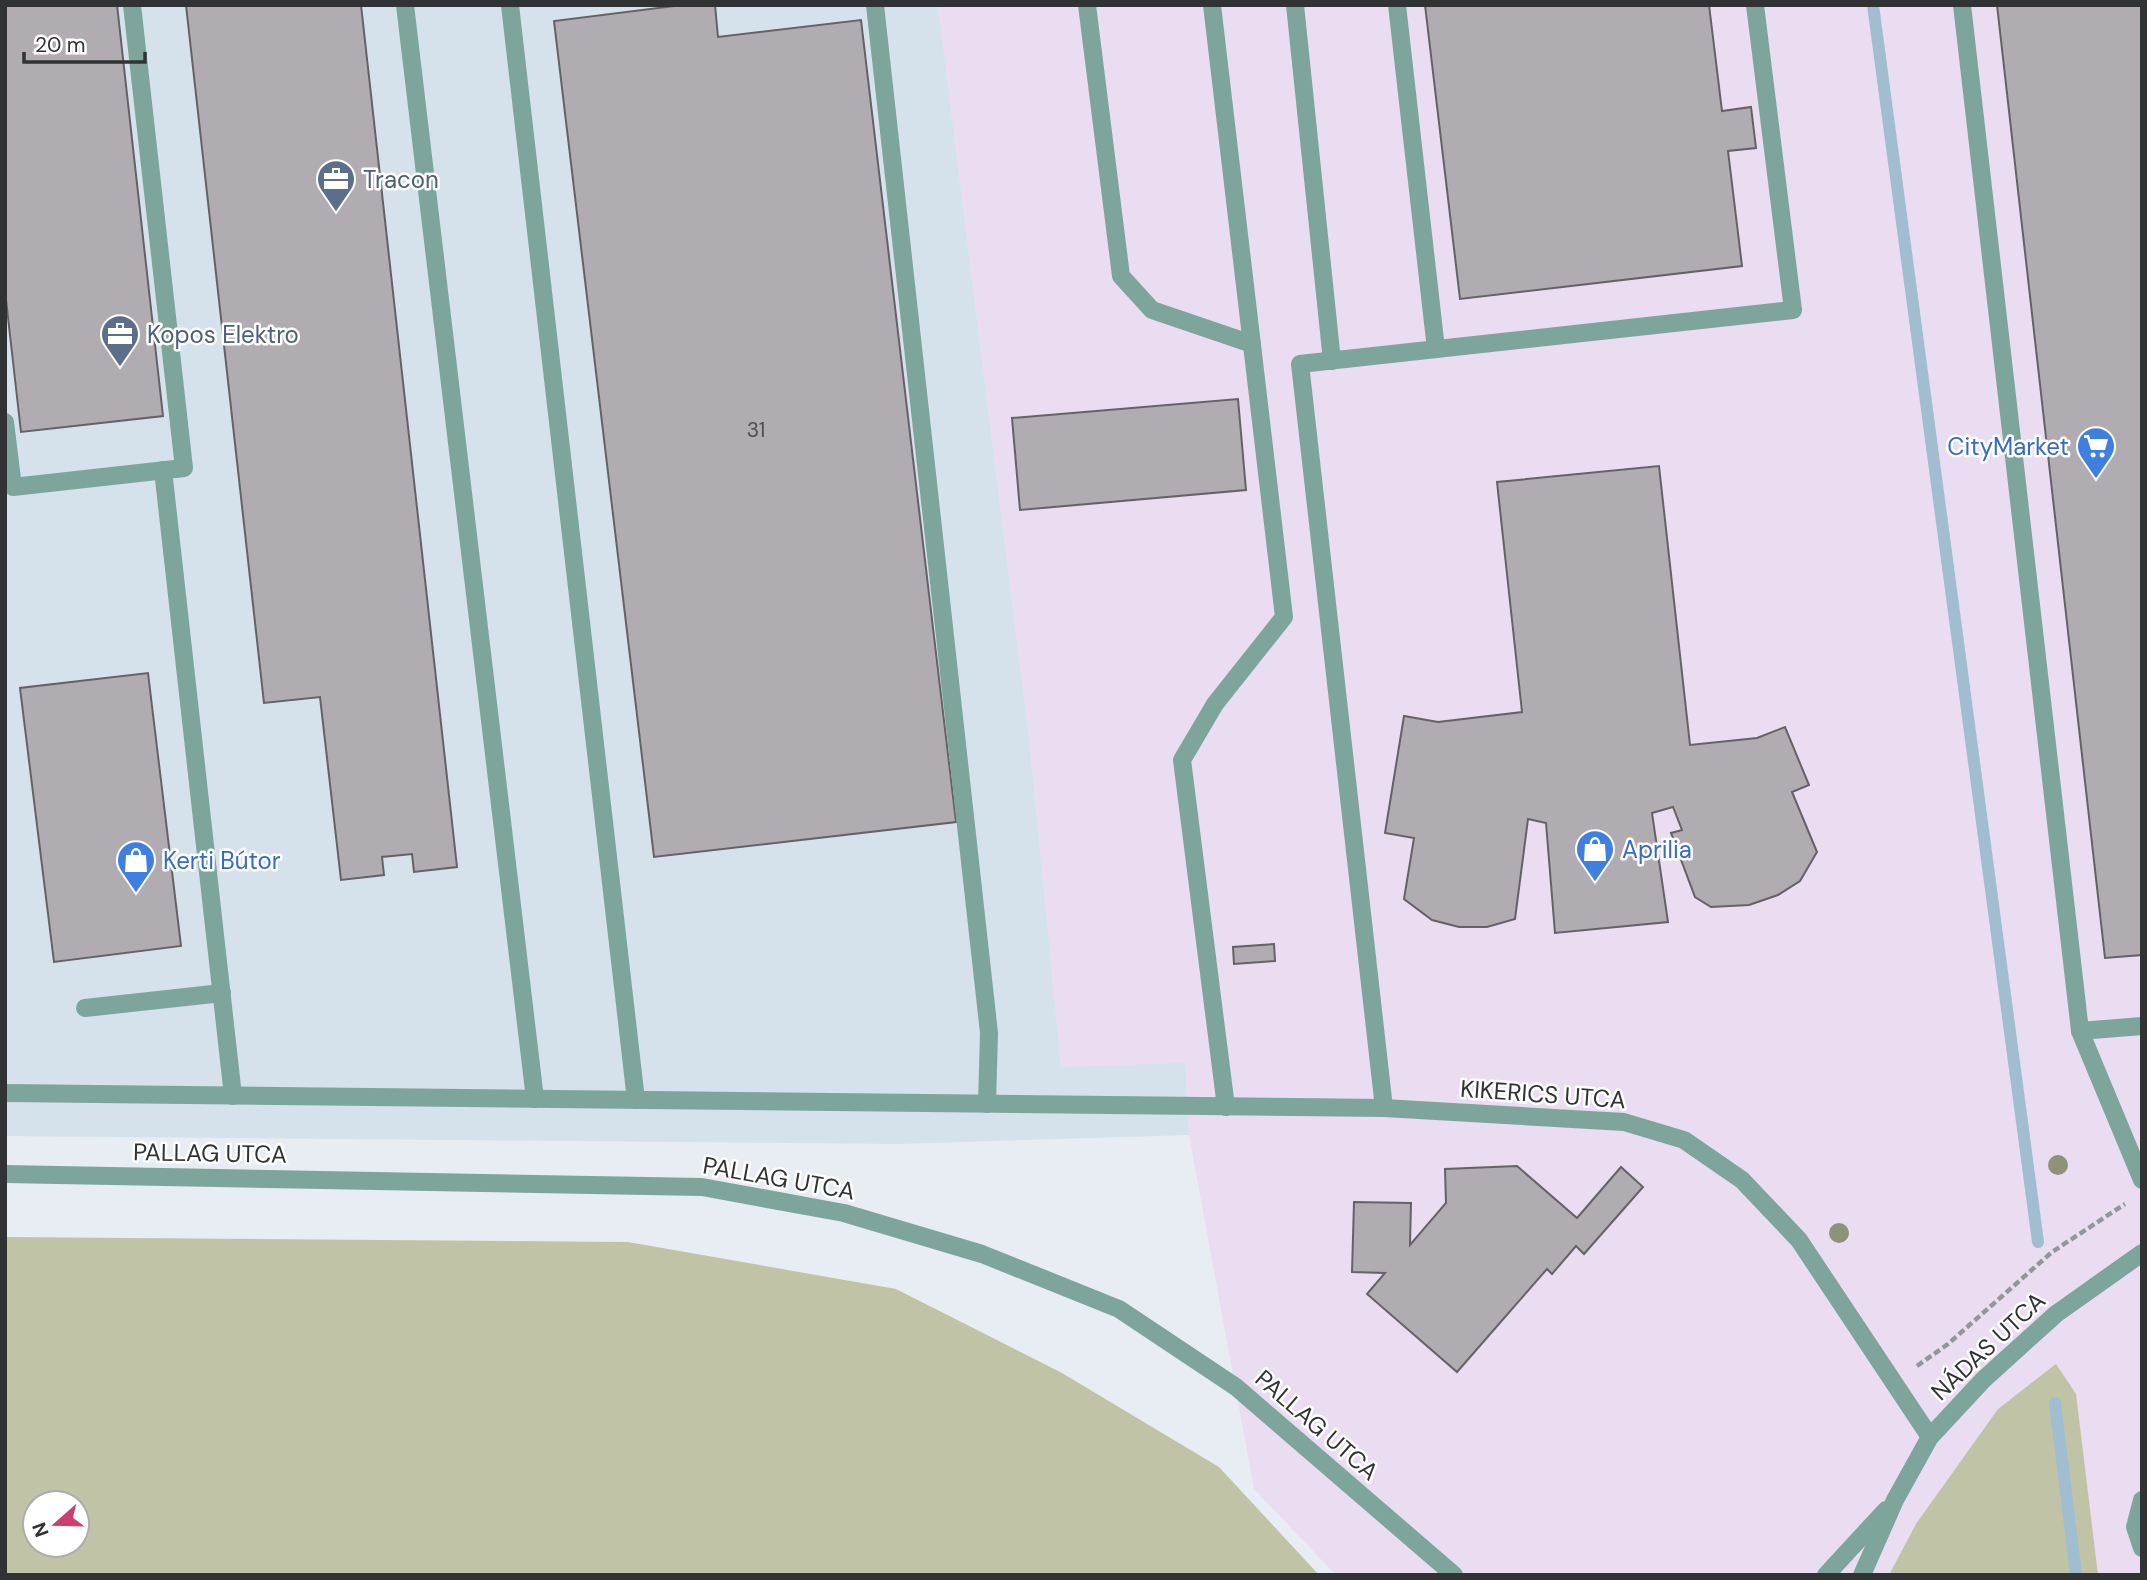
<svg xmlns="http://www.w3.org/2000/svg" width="2147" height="1580" viewBox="0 0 2147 1580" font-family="'DM Sans',sans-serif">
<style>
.commercial{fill:#eaddf1}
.built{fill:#d5e1eb}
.green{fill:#c0c3a5;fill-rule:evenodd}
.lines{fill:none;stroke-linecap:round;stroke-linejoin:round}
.stream{stroke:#a1bed1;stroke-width:12}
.building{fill:#b0acb2;stroke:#656267;stroke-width:2}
.path{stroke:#92979b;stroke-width:4.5;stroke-dasharray:7 3.5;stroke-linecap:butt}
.minor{stroke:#7da59b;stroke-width:18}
.tree{fill:#8d9278}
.labels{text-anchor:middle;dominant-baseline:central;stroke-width:5;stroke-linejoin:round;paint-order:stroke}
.number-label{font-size:21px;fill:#505054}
.service-label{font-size:24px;fill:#4e5e75;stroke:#fff;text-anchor:start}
.shop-label{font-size:24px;fill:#366cbe;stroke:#fff;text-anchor:start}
.street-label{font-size:24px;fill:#303234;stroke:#fff}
</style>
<rect width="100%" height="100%" fill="#e7edf3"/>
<polygon class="commercial" points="938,5 2142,5 2142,1575 1336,1575 1254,1489 1189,1135 1185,1064 1061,1068 1029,738"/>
<polygon class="built" points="5,5 938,5 1029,738 1061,1067 1185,1063 1189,1135 899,1144 5,1136"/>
<g class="green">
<path d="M 5,1237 L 628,1242 L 896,1289 L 1062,1373 L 1219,1467 L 1319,1575 L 5,1575 ZM 35,1503 L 77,1503 L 77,1545 L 35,1545 Z"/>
<polygon points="2056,1364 2076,1394 2098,1575 1889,1575 1916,1524 1998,1409"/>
</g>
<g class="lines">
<g class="stream">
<polyline points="1873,5 2038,1242"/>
<polyline points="2055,1403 2076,1575"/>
</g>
</g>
<g class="building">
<polygon points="5,5 117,5 163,416 21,432 5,291"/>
<polygon points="186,5 361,5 457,867 414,872 412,854 382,857 384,875 341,880 320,697 264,703"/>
<polygon points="682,5 715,5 718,37 861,20 956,822 654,857 554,21"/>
<polygon points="1425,5 1709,5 1722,111 1751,107 1756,148 1728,151 1742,266 1460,299"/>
<polygon points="1997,5 2142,5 2142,955 2105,958"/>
<polygon points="1238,399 1246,490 1020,510 1012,418"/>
<polygon points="1659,466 1690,745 1757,738 1785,727 1809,785 1792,792 1817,852 1800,881 1778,895 1749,905 1711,907 1695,897 1671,833 1682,830 1673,807 1652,813 1668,922 1555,933 1546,823 1528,819 1515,919 1487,927 1459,927 1432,920 1404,899 1414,838 1385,833 1404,716 1438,722 1522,712 1497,482"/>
<polygon points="148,673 181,946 54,962 20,688"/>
<polygon points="1274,944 1275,961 1234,964 1233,947"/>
<polygon points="1517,1166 1577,1218 1621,1167 1643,1187 1584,1254 1576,1246 1552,1274 1547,1269 1457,1372 1367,1294 1385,1273 1352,1272 1354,1202 1411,1203 1410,1245 1446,1203 1445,1169"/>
</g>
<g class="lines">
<polyline class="path" points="1917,1366 1948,1344 2052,1252 2125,1204"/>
<g class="minor">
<polyline points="405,5 535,1099"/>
<polyline points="510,5 636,1100"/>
<polyline points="875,5 989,1033 987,1104"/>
<polyline points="1087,5 1121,276 1152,310 1252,344"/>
<polyline points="1212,5 1284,617 1215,704 1182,760 1226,1107"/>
<polyline points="1295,5 1332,361"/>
<polyline points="1397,5 1436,349"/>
<polyline points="1962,5 2080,1031 2142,1180"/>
<polyline points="5,422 13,487 184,468 132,5"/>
<polyline points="163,470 233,1096"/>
<polyline points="85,1008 222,993"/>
<polyline points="2080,1031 2142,1026"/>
<polyline points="5,1093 1384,1108 1624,1122 1684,1140 1742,1180 1799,1240 1930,1437"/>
<polyline points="1384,1108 1300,364 1793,310 1755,5"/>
<polyline points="5,1174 702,1187 844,1213 982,1254 1119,1309 1236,1387 1454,1575"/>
<polyline points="2142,1500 2135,1527 2142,1548"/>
<polyline points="1826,1575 1886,1510"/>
<polyline points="1862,1575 1895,1500 1930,1437 1983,1380 2056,1314 2142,1253"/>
</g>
</g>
<g class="tree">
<circle cx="2058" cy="1165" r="10"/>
<circle cx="1839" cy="1233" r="10"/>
</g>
<defs>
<symbol id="office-pin" viewBox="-11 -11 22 30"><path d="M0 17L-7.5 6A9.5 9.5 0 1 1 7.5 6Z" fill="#5c6f8a" stroke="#fff"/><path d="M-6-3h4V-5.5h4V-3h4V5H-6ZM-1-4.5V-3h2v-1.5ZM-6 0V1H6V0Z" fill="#fff"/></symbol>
<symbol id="supermarket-pin" viewBox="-11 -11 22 30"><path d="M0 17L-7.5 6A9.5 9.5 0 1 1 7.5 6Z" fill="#3f7fe0" stroke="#fff"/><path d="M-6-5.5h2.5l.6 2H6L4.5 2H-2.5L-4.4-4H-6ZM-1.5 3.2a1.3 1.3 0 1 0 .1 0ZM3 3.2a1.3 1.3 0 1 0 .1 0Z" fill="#fff"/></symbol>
<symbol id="shop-pin" viewBox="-11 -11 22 30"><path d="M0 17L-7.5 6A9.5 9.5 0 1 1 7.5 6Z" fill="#3f7fe0" stroke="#fff"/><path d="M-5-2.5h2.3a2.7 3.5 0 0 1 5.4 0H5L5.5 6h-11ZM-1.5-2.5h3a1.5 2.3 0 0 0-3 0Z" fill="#fff"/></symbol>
</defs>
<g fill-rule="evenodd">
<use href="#office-pin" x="314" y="157" width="44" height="60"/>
<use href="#office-pin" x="98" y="312" width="44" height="60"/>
<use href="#supermarket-pin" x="2074" y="424" width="44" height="60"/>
<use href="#shop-pin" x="1573" y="827" width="44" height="60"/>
<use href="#shop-pin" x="114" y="838" width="44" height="60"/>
</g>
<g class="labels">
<g class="number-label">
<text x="756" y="430">31</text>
</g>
<g class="service-label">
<text x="363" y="179">Tracon</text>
<text x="147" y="334">Kopos Elektro</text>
</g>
<g class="shop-label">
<text x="2069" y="446" text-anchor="end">CityMarket</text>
<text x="1622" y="849">Aprilia</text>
<text x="163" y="860">Kerti Bútor</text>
</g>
<g class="street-label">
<text transform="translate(1543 1094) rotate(4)">KIKERICS UTCA</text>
<text transform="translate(210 1153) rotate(1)">PALLAG UTCA</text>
<text transform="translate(779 1178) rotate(10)">PALLAG UTCA</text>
<text transform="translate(1988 1346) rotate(-43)">NÁDAS UTCA</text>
<text transform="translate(1317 1425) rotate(41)">PALLAG UTCA</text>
</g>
</g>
<rect width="2147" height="1580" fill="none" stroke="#303234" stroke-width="14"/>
<g transform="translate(56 1524) rotate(250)"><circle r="33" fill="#ffffff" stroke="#acadae" stroke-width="2"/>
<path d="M0-5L12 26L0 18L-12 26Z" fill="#cb3f71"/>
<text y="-10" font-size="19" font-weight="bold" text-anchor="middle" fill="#303234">N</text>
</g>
<path d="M24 52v10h121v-10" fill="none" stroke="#303234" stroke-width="3.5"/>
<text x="35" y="52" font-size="21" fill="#303234" stroke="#ffffff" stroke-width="5" paint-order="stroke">20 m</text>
</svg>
